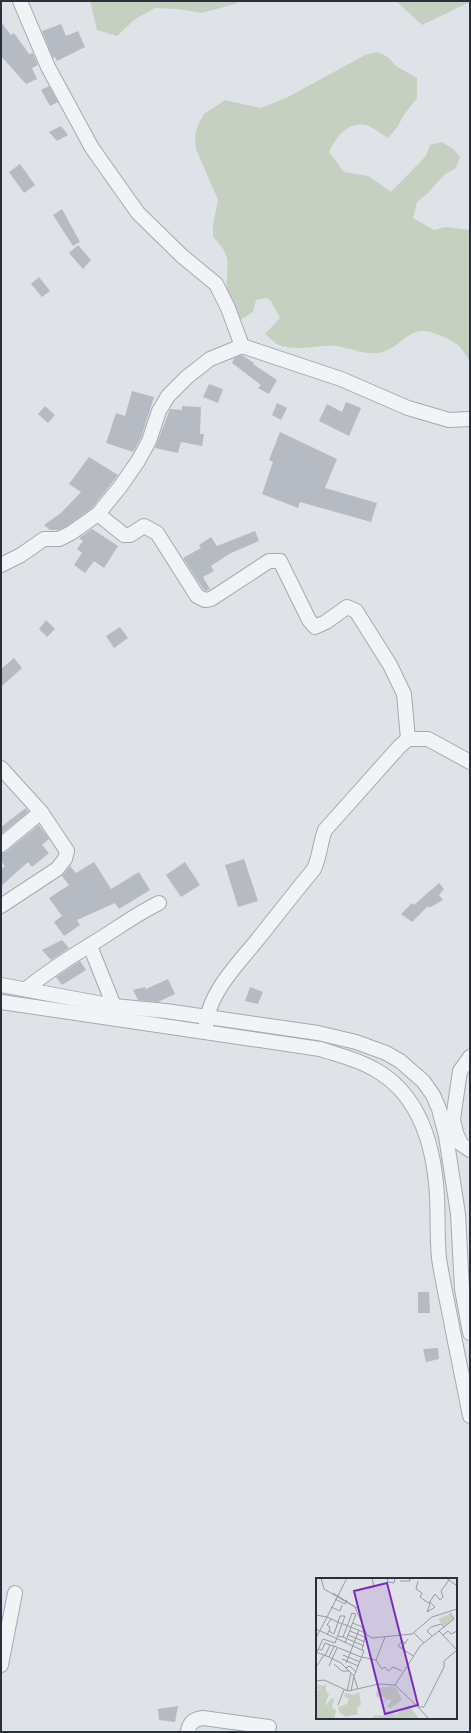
<svg xmlns="http://www.w3.org/2000/svg" width="471" height="1733" viewBox="0 0 471 1733" font-family="Signika,sans-serif">
<style>
.green{fill:#c5d0c0}
.building{fill:#b6bbc3}
.lines{fill:none;stroke-linecap:round;stroke-linejoin:round}
.minor-casing{stroke:#a5a9b1;stroke-width:16}
.minor{stroke:#f1f3f6;stroke-width:14}
.inset-road{fill:none;stroke:#969ba3;stroke-width:1}
.view{fill:#7b2cbf;fill-opacity:0.15;stroke:#7b2cbf;stroke-width:2}
.inset-edge{fill:none;stroke:#29303d;stroke-width:2}
</style>
<rect width="100%" height="100%" fill="#dfe2e7"/>
<g class="green">
<polygon points="90,1 240,1 238,3 202,13 179,9 155,8 135,19 117,36 97,30"/>
<polygon points="396,1 470,1 470,2 422,25"/>
<path d="M 377,52 L 388,57 L 396,66 L 417,78 L 417,98 L 403,116 L 398,126 L 388,138 C 381,134 373,127 366,125 C 347,121 336,137 329,152 L 344,172 L 368,176 L 391,192 L 426,156 L 430,145 L 442,142 L 453,149 L 460,157 L 456,168 L 444,175 L 427,194 L 417,202 L 413,218 L 434,230 L 446,227 L 470,230 L 470,359 L 468,359 C 461,346 457,343 444,337 C 406,319 408,347 378,353 C 364,355 351,348 337,346 C 319,344 297,352 279,345 C 274,343 269,337 265,334 L 280,318 L 271,301 L 266,298 L 256,300 L 253,312 L 240,320 C 236,312 227,300 227,292 C 225,265 235,259 213,237 L 213,225 L 218,200 L 196,149 L 195,136 L 198,125 L 204,114 L 225,100 L 261,108 L 288,97 L 365,55 Z"/>
</g>
<g class="building">
<polygon points="1,22 11,35 14,33 29,54 33,53 38,65 32,68 37,79 26,84 1,56"/>
<polygon points="61,24 66,36 78,31 85,47 57,61 55,57 53,58 42,31"/>
<polygon points="49,86 58,102 50,106 41,90"/>
<polygon points="61,126 68,135 57,141 49,132"/>
<polygon points="20,164 35,185 24,193 9,172"/>
<polygon points="62,209 80,242 73,246 53,215"/>
<polygon points="78,245 91,260 83,269 69,253"/>
<polygon points="39,277 50,291 42,297 31,284"/>
<polygon points="242,355 254,363 253,364 277,380 269,394 258,388 261,385 232,363 234,358"/>
<polygon points="209,384 223,389 218,403 203,397"/>
<polygon points="132,391 154,397 141,438 133,452 106,443 116,413 125,416"/>
<polygon points="346,402 361,408 349,436 319,421 327,404 342,412"/>
<polygon points="277,403 287,408 281,420 272,415"/>
<polygon points="45,406 55,415 48,423 38,414"/>
<polygon points="182,406 201,407 200,434 204,434 202,446 181,442 178,453 155,448 170,409 182,410"/>
<polygon points="280,432 337,459 325,488 377,503 371,522 300,502 298,508 262,494 273,462 269,460"/>
<polygon points="89,457 118,475 92,508 67,526 59,530 50,530 44,525 61,513 81,492 69,484"/>
<polygon points="92,529 118,546 104,568 94,561 85,573 74,565 82,553 77,549 83,541 79,538"/>
<polygon points="255,531 259,541 229,554 211,566 214,571 203,577 210,589 206,591 203,589 183,558 201,548 199,545 211,537 217,546"/>
<polygon points="46,620 55,629 47,637 39,629"/>
<polygon points="120,627 128,638 114,648 106,636"/>
<polygon points="14,658 22,668 1,687 1,669"/>
<polygon points="26,808 28,812 1,834 1,827"/>
<polygon points="39,825 49,839 42,845 49,853 32,867 28,862 1,886 1,869 5,866 1,861 1,853 6,852"/>
<polygon points="244,859 258,901 238,907 225,865"/>
<polygon points="94,862 111,889 139,872 150,890 119,909 115,903 77,920 80,925 64,936 54,922 62,916 49,898 69,885 62,876 70,866 76,873"/>
<polygon points="185,862 200,885 181,897 166,875"/>
<polygon points="439,883 444,889 439,895 443,900 429,908 428,906 412,922 401,914 412,903 414,905"/>
<polygon points="62,940 69,948 51,960 42,950"/>
<polygon points="80,961 86,970 62,985 56,977"/>
<polygon points="168,979 175,994 158,1002 138,1000 133,990 145,987 146,989"/>
<polygon points="250,987 263,992 258,1004 245,1001"/>
<polygon points="418,1292 429,1292 430,1313 418,1313"/>
<polygon points="438,1348 439,1359 426,1362 423,1349"/>
<polygon points="178,1706 175,1722 159,1720 158,1709"/>
</g>
<g class="lines">
<defs>
<g id="minor">
<polyline points="20,1 48,67 92,148 138,213 182,256 216,284 228,308 242,346"/>
<polyline points="98,514 124,535 130,535 144,526 157,533 197,596 205,600 211,599 269,561 280,561 309,620 315,627 326,622 347,607 356,611 390,665 404,694 408,739"/>
<polyline points="1,565 21,555 44,539 59,539 71,533 98,514 120,487 138,461 149,441 159,411 168,396 187,377 210,359 242,346 341,379 408,408 449,420 470,419"/>
<polyline points="1,768 41,812 67,851 65,859 57,869 1,906"/>
<polyline points="1,845 41,812"/>
<polyline points="90,946 114,1006"/>
<polyline points="1,985 114,1006 166,1011 318,1033 356,1042 386,1053 400,1061 423,1081 433,1095 439,1109 446,1136 458,1214 462,1289 470,1333"/>
<path d="M 26,989 C 47,972 67,959 90,945 C 114,931 134,915 159,903"/>
<path d="M 1,1002 L 320,1049 C 338,1055 357,1059 374,1069 C 420,1094 434,1146 437,1195 C 438,1216 437,1238 439,1258 C 442,1279 447,1300 451,1321 C 457,1353 464,1384 470,1416"/>
<path d="M 206,1025 C 209,992 238,964 258,939 C 277,915 295,892 314,869 C 320,856 320,843 325,830 L 399,747 L 408,739 L 428,739 L 470,762"/>
<polyline points="470,1057 460,1071 453,1119 456,1133 461,1144 470,1150"/>
<polyline points="1,1665 15,1593"/>
<path d="M 188,1732 C 189,1723 194,1719 203,1718 L 269,1727"/>
</g>
</defs>
<use href="#minor" class="minor-casing"/>
<use href="#minor" class="minor"/>
</g>
<g transform="translate(316 1578)">
<rect width="141" height="141" fill="#dfe2e7"/>
<path d="M 134,36 L 138,41 L 128,48 L 122,41 ZM 10,105 L 10,113 L 13,116 L 8,129 L 16,120 L 18,121 L 16,130 L 20,132 L 18,141 L 0,141 L 0,113 L 5,111 L 0,111 L 0,106 L 8,108 ZM 76,108 L 81,111 L 86,122 L 74,130 L 71,128 L 76,122 L 71,121 L 68,125 L 69,119 L 61,119 L 60,116 L 62,110 ZM 43,114 L 45,127 L 41,129 L 42,136 L 30,139 L 24,135 L 22,129 L 31,126 L 33,121 L 28,118 L 29,115 L 38,117 ZM 93,127 L 103,141 L 57,141 L 58,137 L 66,138 L 72,133 L 80,136 Z" fill="#c5d0c0"/>
<path class="inset-road" d="M 5,0 L 8,11 L 39,29 L 51,57 L 56,60 L 96,56 L 116,39 L 141,31M 71,0 L 72,4 L 78,5 L 79,0M 130,0 L 140,7 L 141,5M 84,3 L 94,3 L 93,0M 102,3 L 100,11 L 106,15 L 104,19 L 114,26 L 111,34M 53,10 L 58,9 L 56,0M 17,15 L 41,30M 19,21 L 29,26 L 31,22M 113,25 L 119,16 L 124,22 L 127,19 L 125,13 L 133,2M 15,29 L 24,33 L 26,27M 111,34 L 119,29 L 114,24M 0,37 L 11,39 L 31,0M 37,45 L 48,50M 27,46 L 50,55 L 46,72M 0,51 L 48,73 L 38,98 L 25,85 L 13,79 L 18,68 L 14,67M 13,53 L 14,49 L 11,47 L 15,41M 34,53 L 51,60M 123,53 L 141,72M 98,55 L 108,65M 32,57 L 49,64M 127,57 L 132,53 L 135,56 L 141,53M 22,58 L 27,59 L 36,35M 116,58 L 111,53 L 115,49 L 125,46 L 128,49M 27,59 L 48,68M 0,60 L 11,39 L 26,46M 29,65 L 40,36 L 36,35M 89,65 L 86,63 L 82,68 L 97,78M 18,68 L 45,79M 2,71 L 6,72 L 9,65 L 14,67 L 9,78M 85,71 L 92,61M 0,74 L 13,79M 0,76 L 7,61 L 19,65 L 29,38 L 24,38 L 18,56 L 13,53 L 11,57M 27,77 L 44,84M 46,79 L 60,82 L 69,59M 26,81 L 31,83 L 43,52M 60,82 L 66,91 L 69,89 L 72,93 L 77,89 L 86,93M 30,85 L 31,83 L 42,88M 18,86 L 26,93 L 33,93M 13,88 L 21,70M 0,89 L 8,77M 29,90 L 34,88 L 40,94M 38,99 L 42,111M 0,103 L 8,102 L 32,113 L 63,106 L 79,107 L 104,68 L 138,41 L 134,35M 79,107 L 102,129 L 108,129 L 128,89 L 128,83 L 141,72M 31,113 L 35,95M 35,113 L 38,98M 22,127 L 28,112M 102,129 L 113,141"/>
<path class="view" d="M 71,5 L 102,127 L 69,136 L 38,13 Z"/>
<rect width="141" height="141" class="inset-edge"/>
</g>
<rect width="471" height="1733" fill="none" stroke="#29303d" stroke-width="4"/>
</svg>
